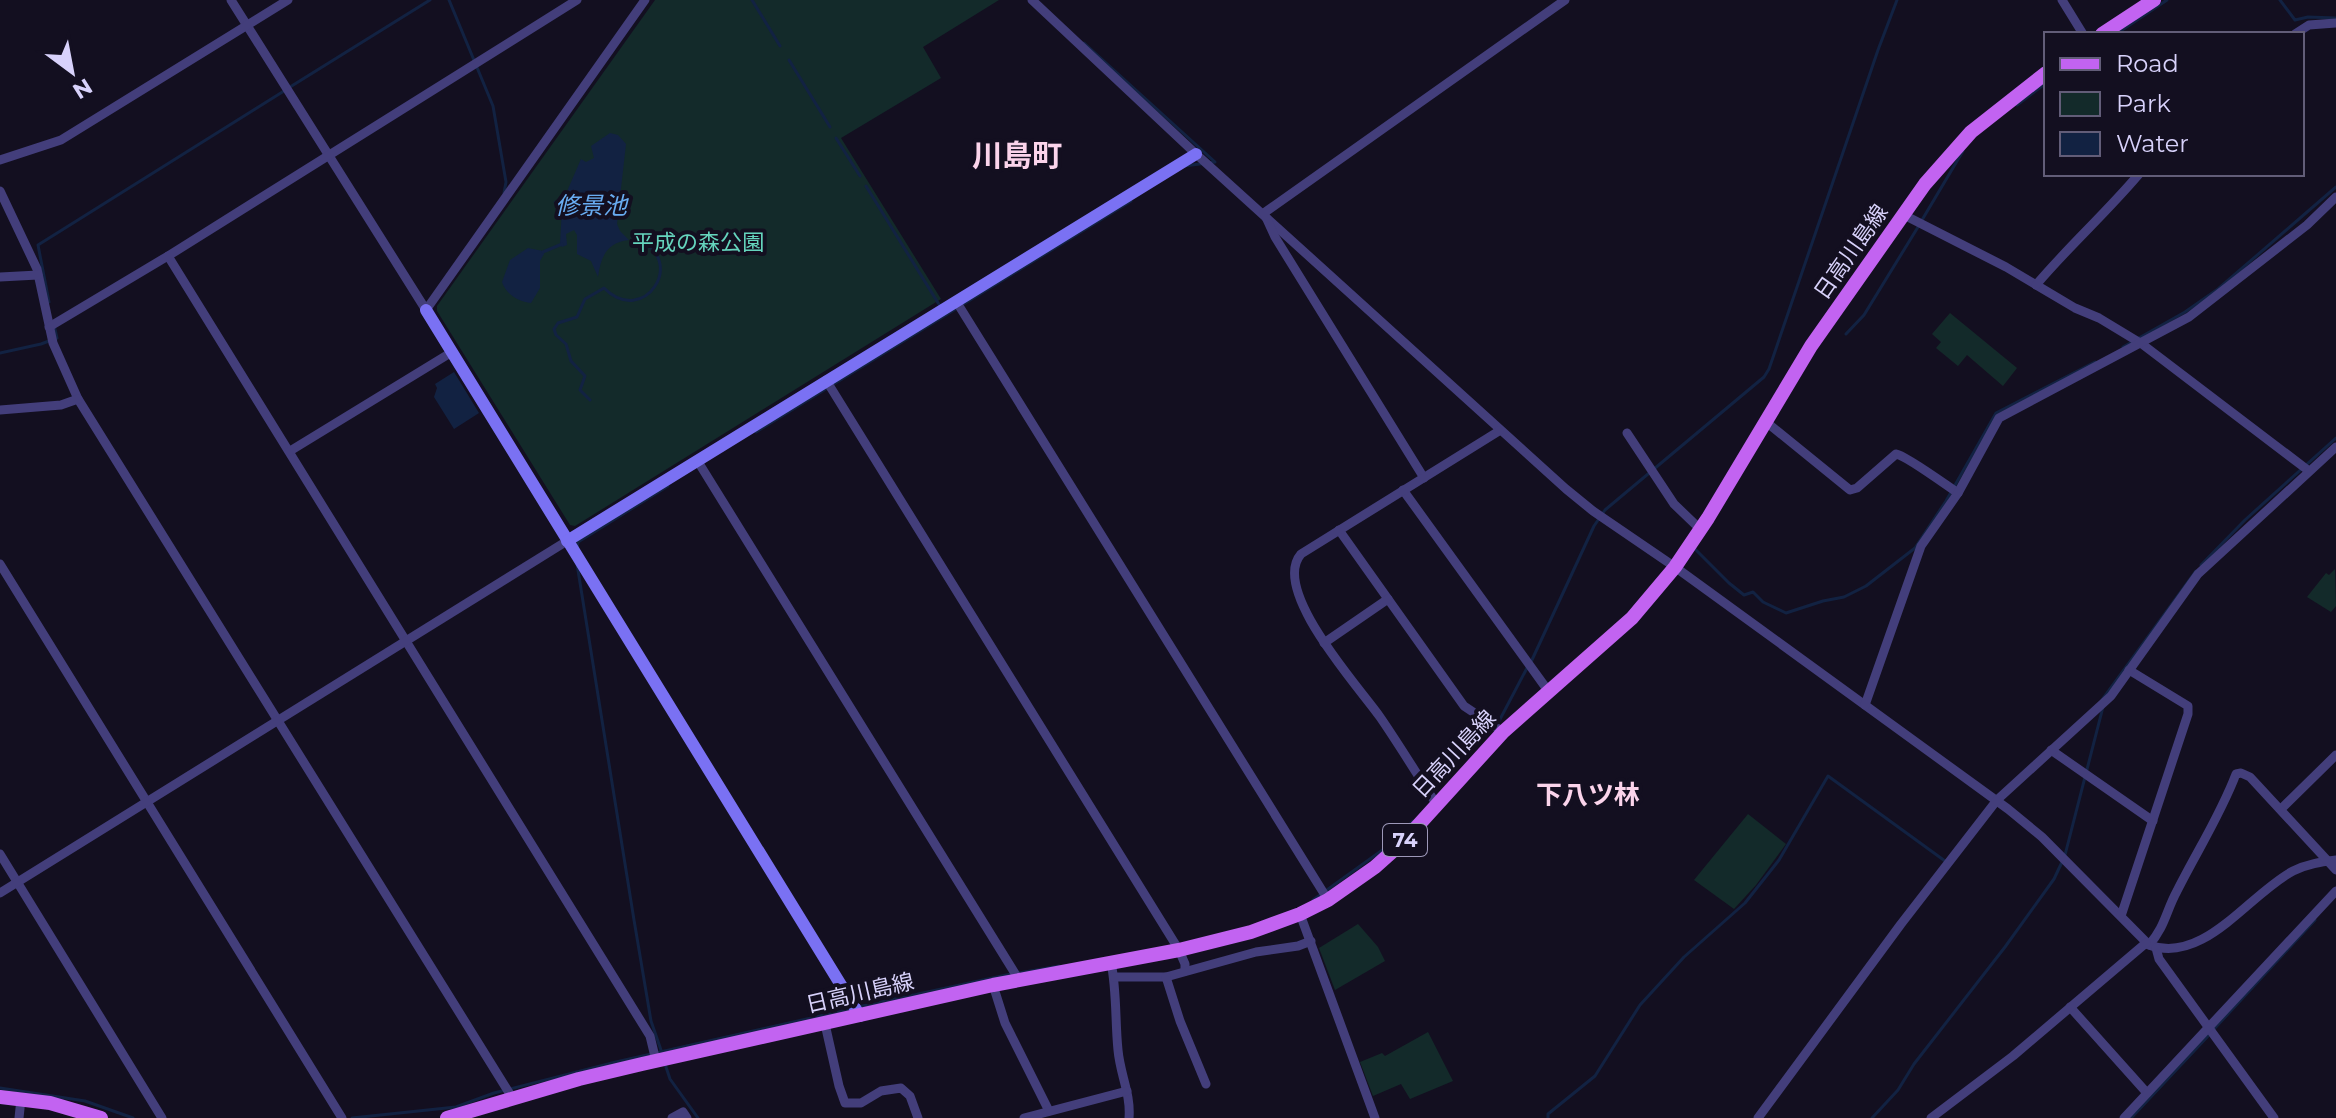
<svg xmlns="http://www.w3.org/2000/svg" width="2336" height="1118" viewBox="0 0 2336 1118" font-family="Montserrat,'Noto Sans JP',sans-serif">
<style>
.green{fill:#132a2a}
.water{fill:#122242}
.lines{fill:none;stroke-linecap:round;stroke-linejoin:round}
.stream{stroke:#122242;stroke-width:3}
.street{stroke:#433e7b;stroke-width:9}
.secondary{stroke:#7a71f3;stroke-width:12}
.primary{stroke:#c263f1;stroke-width:14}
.labels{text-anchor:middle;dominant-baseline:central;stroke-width:8;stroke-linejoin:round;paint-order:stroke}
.shield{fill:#130f20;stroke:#9d98b9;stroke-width:2}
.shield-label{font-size:20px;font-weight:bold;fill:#d8d2fb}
.park-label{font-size:22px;fill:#65d4bd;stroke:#130f20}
.street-label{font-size:22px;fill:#d8d2fb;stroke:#130f20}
.water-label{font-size:24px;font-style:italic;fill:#69adf2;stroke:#130f20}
.quarter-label{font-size:26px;font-weight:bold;fill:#fbd4eb;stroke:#130f20}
.district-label{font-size:30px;font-weight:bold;fill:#fbd4eb;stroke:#130f20}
</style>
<rect width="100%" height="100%" fill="#130f20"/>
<g class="green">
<polygon points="655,0 999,0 923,47 941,78 841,138 941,299 575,526 570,525 437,311 437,306"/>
<polygon points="1950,313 2017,368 2003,386 1967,355 1958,366 1936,348 1941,342 1932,334"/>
<polygon points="2335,569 2336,606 2331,612 2307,597 2326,573 2329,575"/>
<polygon points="1748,814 1786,844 1756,885 1734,909 1694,880"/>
<polygon points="1358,924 1378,947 1385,961 1335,990 1319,948"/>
<polygon points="1428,1032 1453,1081 1410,1099 1401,1084 1373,1096 1360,1062 1382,1053 1385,1056"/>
</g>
<g class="water">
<path d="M 610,133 L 618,135 L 626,144 L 617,224 L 620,231 L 629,240 C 605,243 601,258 598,277 L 591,261 L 577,254 L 577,235 L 574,230 L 566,234 L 567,245 L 562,247 L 560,244 L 562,208 L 561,204 L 553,202 L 565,196 L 581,159 L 586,162 L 594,158 L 591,146 Z"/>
<path d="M 528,248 L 543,251 L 544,254 L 540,261 L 540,288 L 531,303 C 518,302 506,294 502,282 L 510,260 Z"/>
<polygon points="454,372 479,413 454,429 434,397 437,388 435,384"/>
</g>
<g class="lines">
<g class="stream">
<polyline points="449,0 493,106 506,182 504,193"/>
<polyline points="752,0 780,46"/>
<polyline points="2280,0 2295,20 2308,17 2336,18"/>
<polyline points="2116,34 2167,0"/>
<polyline points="1084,43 1215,162 1184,166"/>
<polyline points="789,60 830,127"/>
<polyline points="290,87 430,0"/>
<polyline points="2017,105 2046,83"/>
<polyline points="836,138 860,176"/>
<polyline points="866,186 940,306"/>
<polyline points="1922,220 1963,151"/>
<polyline points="543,252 562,244"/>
<polyline points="49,302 38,245 284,91"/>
<polyline points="1846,334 1864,315 1918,227"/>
<polyline points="2123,347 2185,312 2218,289 2336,187"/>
<polyline points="0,353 41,344 57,338 54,325"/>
<path d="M 590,400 L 580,390 L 585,376 L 571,361 L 566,344 L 556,335 L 554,329 L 558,323 L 577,317 L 585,299 L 604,288 C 644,328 688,260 638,240"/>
<polyline points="756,432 1131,201"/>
<polyline points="577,549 578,542 668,486"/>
<polyline points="1695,549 1729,583 1744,595 1753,592 1763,602 1786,613 1823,601 1844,597 1866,586 1915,548 1946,501 1996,413 2095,362"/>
<polyline points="577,564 634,920 651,1021 662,1053"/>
<polyline points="2201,565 2245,520 2336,438"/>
<polyline points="1531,662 1594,526 1605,510 1764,377 1769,369 1878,50 1897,0"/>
<polyline points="2102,700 2196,571"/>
<polyline points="1497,725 1527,668"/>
<polyline points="2065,855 2103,707"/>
<polyline points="1313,900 1388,846 1413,821"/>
<polyline points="1019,973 1059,966"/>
<polyline points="858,1007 1011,974"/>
<polyline points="2214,1029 2315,920"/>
<polyline points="665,1064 670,1079 698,1118"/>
<polyline points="0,1088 85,1101 133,1118"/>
<polyline points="352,1118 456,1107 494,1093 616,1062 851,1009"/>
<polyline points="1548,1118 1548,1114 1595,1076 1640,1005 1684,957 1745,903 1779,860 1828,776 1945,861"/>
<polyline points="1872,1118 1898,1090 1914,1064 2005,947 2054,879 2062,862"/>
<polyline points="2131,1118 2209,1035"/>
</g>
<g class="street">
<polyline points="231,0 426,310 645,0"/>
<path d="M 1032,0 L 1196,154 L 1566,489 L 1593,511 L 1675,567 L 2008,809 L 2042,837 L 2149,945 C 2204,965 2249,894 2293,871 C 2307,864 2321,862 2336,860"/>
<polyline points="2062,0 2083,34"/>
<polyline points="2295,34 2309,25 2336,23"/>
<polyline points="0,160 61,140 288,0"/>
<polyline points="0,191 37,269 53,343 78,399 513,1099"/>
<polyline points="1904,215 2006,267 2075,308 2099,318 2142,344 2309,471"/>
<polyline points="168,256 650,1036 656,1061"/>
<polyline points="0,277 38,275"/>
<path d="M 2036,285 C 2069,246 2106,213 2139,174"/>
<polyline points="956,301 1328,900"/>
<polyline points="49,327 168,256 577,0"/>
<polyline points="826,380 1179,950 1185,964 1185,971"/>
<polyline points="0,410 61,405 78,399"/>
<path d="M 1765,421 L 1850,490 L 1857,488 L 1896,454 C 1905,455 1946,485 1958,493"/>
<polyline points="1627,433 1674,504 1700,529"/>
<polyline points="290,451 452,352"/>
<polyline points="697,460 1019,980"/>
<polyline points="1424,478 1275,237 1264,213 1565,0"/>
<polyline points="1403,490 1549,692"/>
<polyline points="1339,530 1464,706 1503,732"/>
<polyline points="0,564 342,1118"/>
<polyline points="1324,643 1388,599"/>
<polyline points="1865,705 1921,546 1958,493 1999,418 2189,317 2307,225 2336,197"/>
<polyline points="2051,750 2153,821"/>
<path d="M 1437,805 C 1418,776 1400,746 1380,717 C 1359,687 1270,590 1301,554 L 1499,431"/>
<polyline points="2281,809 2336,755"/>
<polyline points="0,854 162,1118"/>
<polyline points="0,893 567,541"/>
<polyline points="1300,914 1375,1118"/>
<polyline points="2121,916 2188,714 2188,706 2129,670"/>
<path d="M 2149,945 C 2165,927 2166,911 2177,891 C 2197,851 2220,816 2236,774 L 2241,773 L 2250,777 L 2336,870"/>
<polyline points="2156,948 2159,959 2274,1118"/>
<path d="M 1111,962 C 1117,992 1115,1021 1118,1050 C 1120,1074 1131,1094 1129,1118"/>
<polyline points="1114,977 1166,977 1256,952 1298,946 1311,941"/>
<polyline points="1166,977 1180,1021 1206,1084"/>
<polyline points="993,985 1005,1023 1049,1111"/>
<polyline points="2070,1007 2147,1093"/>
<polyline points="825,1024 839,1086 845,1103 861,1103 881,1091 901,1088 910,1096 918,1118"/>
<polyline points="19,1118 21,1099"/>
<polyline points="672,1118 683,1112 687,1118"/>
<polyline points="1024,1118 1127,1091"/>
<polyline points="1758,1118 1901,924 1997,800 2111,696 2198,574 2336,447"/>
<polyline points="1931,1118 2013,1056 2146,943"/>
<polyline points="2124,1118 2336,891"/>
</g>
<g class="secondary">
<polyline points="426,310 860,1016"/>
<polyline points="567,541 1196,154"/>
</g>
<g class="primary">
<polyline points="2102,34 2154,0"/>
<polyline points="0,1097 50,1103 101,1118"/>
<polyline points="447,1118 579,1079 642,1064 993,985 1179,950 1251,932 1300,914 1328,900 1375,867 1403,842 1503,732 1632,618 1675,567 1708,518 1811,346 1925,184 1971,132 2046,73"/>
</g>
</g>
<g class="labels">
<rect class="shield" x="1383" y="824" width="44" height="32" rx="6"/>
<g class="shield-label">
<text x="1405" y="840">74</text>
</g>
<g class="park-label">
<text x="698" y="242">平成の森公園</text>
</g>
<g class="street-label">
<text transform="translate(1851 252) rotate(-55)">日高川島線</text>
<text transform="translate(1454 754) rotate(-47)">日高川島線</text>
<text transform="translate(860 993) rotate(-13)">日高川島線</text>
</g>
<g class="water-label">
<text x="591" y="205">修景池</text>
</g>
<g class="quarter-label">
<text x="1588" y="795">下八ツ林</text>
</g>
<g class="district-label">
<text x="1017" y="155">川島町</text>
</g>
</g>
<rect x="2044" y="32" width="260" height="144" fill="#130f20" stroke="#625d78" stroke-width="2"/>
<rect x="2060" y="58" width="40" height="12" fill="#c263f1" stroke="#625d78" stroke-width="2"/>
<text x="2116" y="72" font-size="24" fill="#d8d2fb">Road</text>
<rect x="2060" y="92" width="40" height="24" fill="#132a2a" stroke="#625d78" stroke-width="2"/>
<text x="2116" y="112" font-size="24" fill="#d8d2fb">Park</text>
<rect x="2060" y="132" width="40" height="24" fill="#122242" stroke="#625d78" stroke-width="2"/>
<text x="2116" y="152" font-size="24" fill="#d8d2fb">Water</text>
<g transform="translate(72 72) rotate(148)" stroke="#130f20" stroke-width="6" paint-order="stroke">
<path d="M0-6L14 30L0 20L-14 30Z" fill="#d8d2fb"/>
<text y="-12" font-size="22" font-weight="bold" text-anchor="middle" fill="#d8d2fb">N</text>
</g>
</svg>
